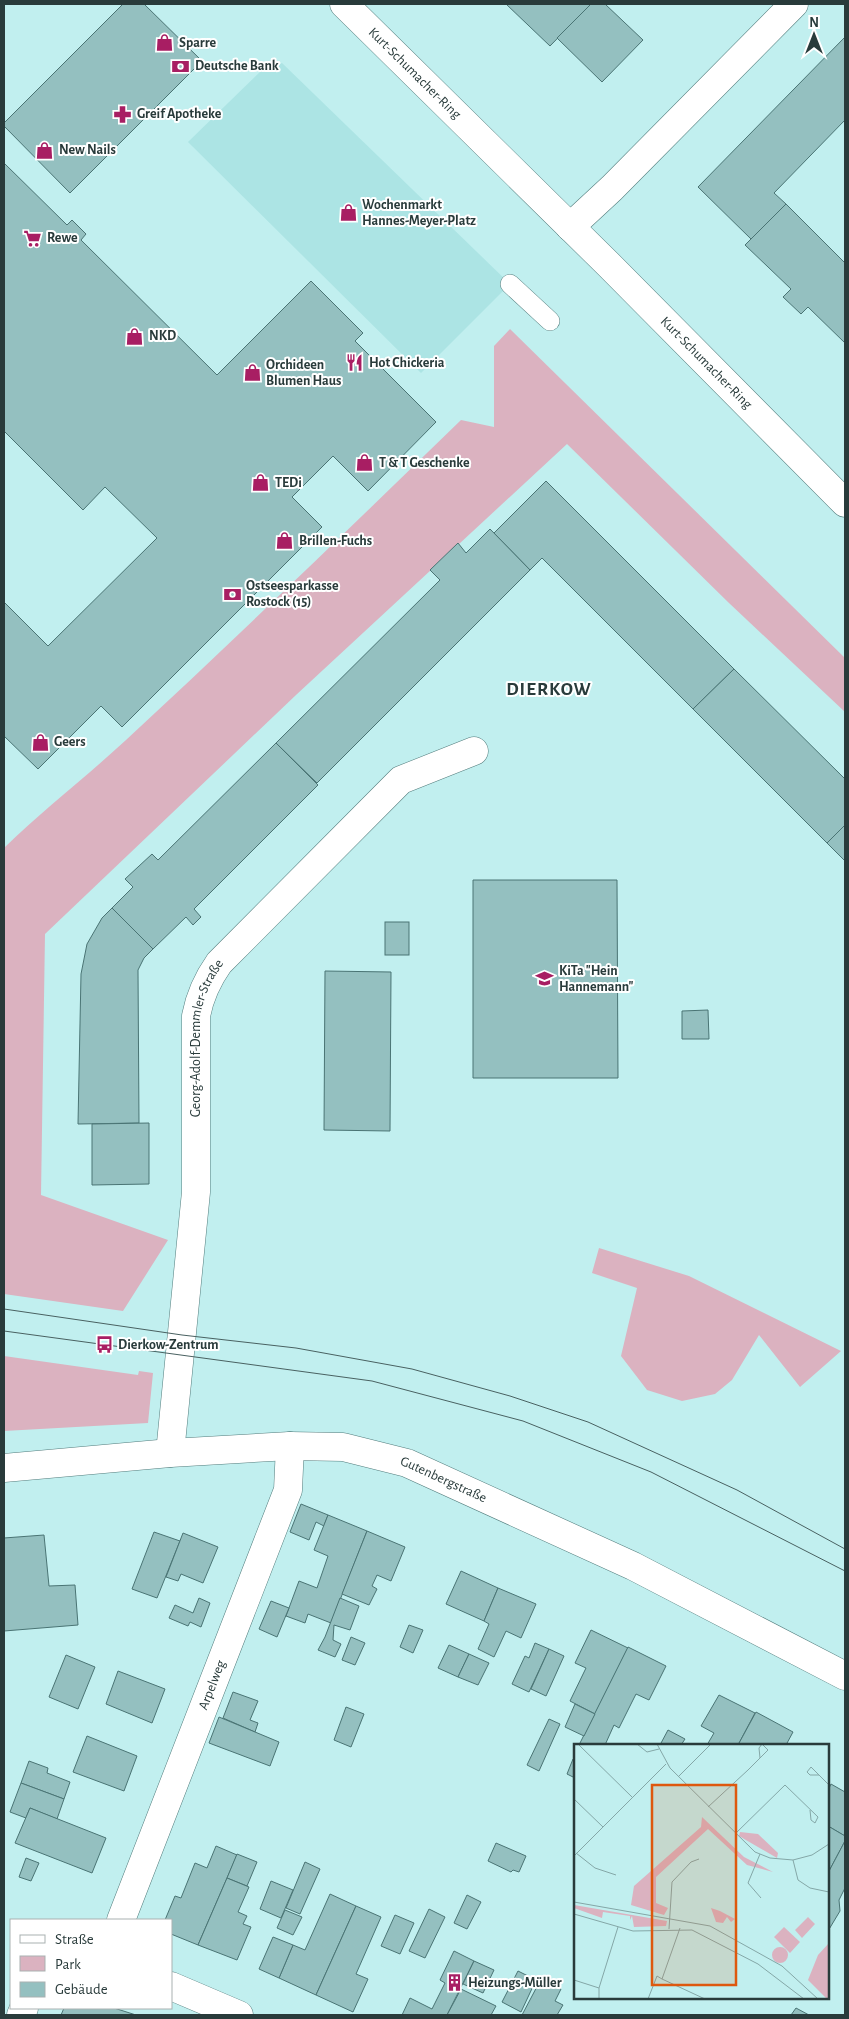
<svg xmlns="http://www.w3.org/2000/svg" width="849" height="2019" viewBox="0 0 849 2019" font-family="'Alegreya Sans',sans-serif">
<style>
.built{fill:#ace4e4}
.green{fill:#dbb2c0}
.building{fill:#94c0c0;stroke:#4a7474}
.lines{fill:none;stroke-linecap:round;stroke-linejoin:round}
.lane-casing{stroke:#537d7d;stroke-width:20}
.street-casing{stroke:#537d7d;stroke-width:29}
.secondary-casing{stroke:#537d7d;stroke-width:29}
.lane{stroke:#fff;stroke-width:19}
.street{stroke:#fff;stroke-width:28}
.secondary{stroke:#fff;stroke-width:28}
.tram{stroke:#496161;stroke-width:1}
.labels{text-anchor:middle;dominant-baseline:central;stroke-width:4;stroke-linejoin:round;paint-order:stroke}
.poi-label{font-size:14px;font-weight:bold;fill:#293b3b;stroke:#fff;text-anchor:start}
.street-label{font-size:14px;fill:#293b3b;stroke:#fff}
.district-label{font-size:19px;font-weight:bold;letter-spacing:1px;fill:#293b3b;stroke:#fff}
.inset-road{fill:none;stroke:#84a7a7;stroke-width:1}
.view{fill:#de580e;fill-opacity:0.15;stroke:#de580e;stroke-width:2.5}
.inset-edge{fill:none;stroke:#293b3b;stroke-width:2.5}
</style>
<rect width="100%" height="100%" fill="#c1efef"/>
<polygon class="built" points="282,63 510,284 421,373 188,142 262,70"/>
<g class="green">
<path d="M 510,329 L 845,658 L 845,712 L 729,603 L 567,444 L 296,695 L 45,934 L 41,1195 L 168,1240 L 123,1311 L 4,1294 L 4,848 C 43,810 86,777 126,740 C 239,635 350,528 461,420 L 494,427 L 494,346 Z"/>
<polygon points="599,1248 689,1276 841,1351 800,1387 759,1335 732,1380 715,1394 682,1401 647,1390 621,1356 637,1288 592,1273"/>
<polygon points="4,1356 138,1375 139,1371 153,1373 148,1423 4,1431"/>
</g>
<g class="building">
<polygon points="123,4 144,4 202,61 70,193 4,126 4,123"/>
<polygon points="506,4 588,4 590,5 550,46"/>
<polygon points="591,4 605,4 643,40 602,82 557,38"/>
<polygon points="845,37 845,120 774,193 786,204 751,239 698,187"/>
<polygon points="4,163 67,225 72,220 86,234 81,240 217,375 311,281 363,333 355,341 436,422 368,491 333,456 292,497 322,527 122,727 101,706 38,769 4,736 4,602 48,646 157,538 105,487 83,510 4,431"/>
<polygon points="786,204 845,263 845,343 808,307 801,314 783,297 791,289 745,245"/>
<polygon points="546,481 734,669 693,709 542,558 530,570 494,533"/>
<polygon points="490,529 530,570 317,783 276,743 440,580 430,570 458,543 466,553"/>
<polygon points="734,669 845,779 845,825 827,843 693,709"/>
<polygon points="276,743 318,785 194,909 201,917 193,925 186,917 153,949 112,908 133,887 125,879 152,854 158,860"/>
<polygon points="845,825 845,861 827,843"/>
<polygon points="473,880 617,880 618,1078 473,1078"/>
<polygon points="112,908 153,949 144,958 138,970 139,1123 78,1124 81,974 87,944 102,918"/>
<rect x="385" y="922" width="24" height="33"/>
<polygon points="325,971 391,972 390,1131 324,1130"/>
<polygon points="708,1010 709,1039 682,1039 682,1011"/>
<polygon points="149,1123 149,1184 92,1185 92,1124"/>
<polygon points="301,1504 328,1515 324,1526 316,1522 309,1540 290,1532"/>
<polygon points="328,1515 367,1531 331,1623 308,1614 305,1623 286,1616 299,1581 317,1588 328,1556 314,1550"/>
<polygon points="367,1531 405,1547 391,1581 377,1575 372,1586 377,1589 369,1605 342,1594"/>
<polygon points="154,1532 180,1541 157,1598 132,1589"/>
<polygon points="183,1533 218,1547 203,1583 181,1574 178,1581 166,1577"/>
<polygon points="44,1535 49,1586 75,1585 78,1625 4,1631 4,1538"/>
<polygon points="461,1571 498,1588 484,1621 446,1604"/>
<polygon points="498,1588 536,1604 521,1638 506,1631 494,1657 478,1649 489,1624 484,1621"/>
<polygon points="199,1598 210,1603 201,1627 190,1622 188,1626 169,1618 175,1605 193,1613"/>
<polygon points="340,1598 359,1606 350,1630 334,1625 333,1640 341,1644 335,1657 318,1650 325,1637"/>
<polygon points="271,1601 289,1608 277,1637 259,1629"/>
<polygon points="409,1625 423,1630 413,1653 400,1647"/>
<polygon points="591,1630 628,1648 595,1714 570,1701 586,1668 575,1663"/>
<polygon points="351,1637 365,1643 355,1665 342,1660"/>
<polygon points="535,1643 549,1649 529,1692 512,1684 525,1656 529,1658"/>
<polygon points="449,1645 469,1654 458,1677 438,1668"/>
<polygon points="628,1647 666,1666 649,1700 636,1694 619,1728 614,1725 605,1745 579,1745"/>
<polygon points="549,1649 564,1656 546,1696 531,1689"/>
<polygon points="469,1654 489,1663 478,1685 458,1677"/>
<polygon points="66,1655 95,1667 78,1709 49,1697"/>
<polygon points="118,1671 165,1689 152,1723 106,1704"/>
<polygon points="233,1692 258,1701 250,1720 258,1723 255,1732 223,1718"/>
<polygon points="719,1695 755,1713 738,1745 707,1745 714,1733 701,1726"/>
<polygon points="575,1704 595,1714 584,1736 565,1727"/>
<polygon points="346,1707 364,1714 351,1747 334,1740"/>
<polygon points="756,1712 793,1732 786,1745 738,1745"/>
<polygon points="219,1717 279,1742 270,1766 209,1743"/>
<polygon points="549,1719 560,1724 539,1771 527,1765"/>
<polygon points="668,1730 685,1739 681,1745 660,1745"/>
<polygon points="87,1736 137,1756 124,1791 73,1772"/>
<polygon points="573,1759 575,1761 575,1778 567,1774"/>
<polygon points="29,1761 48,1768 47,1773 70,1782 64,1799 21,1783"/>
<polygon points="21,1783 64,1799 57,1819 30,1808 26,1818 10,1812"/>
<polygon points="831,1784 845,1792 845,1836 828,1826 828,1790"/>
<polygon points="30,1808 106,1838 92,1873 15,1843"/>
<polygon points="828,1826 845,1836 845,1841 828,1873"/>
<polygon points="845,1841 845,1888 839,1900 840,1911 828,1931 828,1873"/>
<polygon points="496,1843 526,1856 519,1872 513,1870 511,1872 488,1861"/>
<polygon points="216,1846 237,1855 198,1945 171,1934 171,1920 165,1920 175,1896 181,1898 195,1863 207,1868"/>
<polygon points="237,1854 257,1862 247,1886 227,1878"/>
<polygon points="26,1858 39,1863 31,1881 19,1877"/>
<polygon points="305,1862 320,1869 300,1914 286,1908"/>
<polygon points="227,1878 249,1887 238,1912 247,1916 243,1924 251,1927 237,1960 198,1945"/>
<polygon points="271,1881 293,1890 281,1918 260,1909"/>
<polygon points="330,1894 356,1906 316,1995 279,1978 293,1945 305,1950"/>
<polygon points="467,1895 481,1902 467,1929 454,1923"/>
<polygon points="356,1906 381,1917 356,1974 368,1979 353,2012 316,1995"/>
<polygon points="429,1909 445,1917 425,1958 409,1951"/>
<polygon points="285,1910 302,1917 293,1935 277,1928"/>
<polygon points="395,1915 414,1923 400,1954 381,1946"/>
<polygon points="273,1937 293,1945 279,1978 259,1969"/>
<polygon points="454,1951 474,1961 447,2015 402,2015 410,1998 432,2009 445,1983 440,1980"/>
<polygon points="474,1961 494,1970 483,1993 463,1984"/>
<polygon points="518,1971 536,1980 521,2012 502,2002"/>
<polygon points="541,1979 561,1989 555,2001 563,2005 557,2015 522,2015"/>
<polygon points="461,1989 496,2006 491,2015 447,2015"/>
<polygon points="64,2008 114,2008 136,2015 61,2015"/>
<polygon points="796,2008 809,2015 791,2015"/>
</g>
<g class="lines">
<defs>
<polyline id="lane" points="510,284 550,321"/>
<g id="street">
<path id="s1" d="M 344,4 L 609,265 L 845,503"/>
<polyline points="570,227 612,188 794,4"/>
<path id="s2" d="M 170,1453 L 196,1192 L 196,1016 C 200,995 207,980 219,963 L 401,780 L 474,751"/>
<path id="s3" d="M 121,1920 L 288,1490 L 290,1446"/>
<polyline points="171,1986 239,2015"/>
<polyline points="21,2015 24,2008"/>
</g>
<g id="secondary">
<path id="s4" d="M 4,1468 L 170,1453 L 290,1446 L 343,1447 L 407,1463 L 633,1566 L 845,1676"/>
</g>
</defs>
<use href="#lane" class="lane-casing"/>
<use href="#street" class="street-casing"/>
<use href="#secondary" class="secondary-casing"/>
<use href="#lane" class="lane"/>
<use href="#street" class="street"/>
<use href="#secondary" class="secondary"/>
<g class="tram">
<polyline points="4,1309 182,1335 296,1348 412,1369 510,1396 588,1422 737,1490 845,1549"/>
<polyline points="4,1331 372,1381 523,1421 651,1472 845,1571"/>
</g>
</g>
<defs>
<symbol id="shop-bare" viewBox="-9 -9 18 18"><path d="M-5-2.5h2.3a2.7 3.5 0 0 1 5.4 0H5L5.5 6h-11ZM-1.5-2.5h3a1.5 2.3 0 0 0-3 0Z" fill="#a81e63" stroke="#fff" stroke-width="2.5" paint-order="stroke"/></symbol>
<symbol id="bank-bare" viewBox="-9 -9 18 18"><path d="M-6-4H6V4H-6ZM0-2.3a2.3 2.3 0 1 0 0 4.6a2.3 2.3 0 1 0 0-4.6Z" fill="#a81e63" stroke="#fff" stroke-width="2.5" paint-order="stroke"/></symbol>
<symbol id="pharmacy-bare" viewBox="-9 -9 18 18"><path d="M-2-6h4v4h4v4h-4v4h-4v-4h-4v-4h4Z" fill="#a81e63" stroke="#fff" stroke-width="2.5" paint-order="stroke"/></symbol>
<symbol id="supermarket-bare" viewBox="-9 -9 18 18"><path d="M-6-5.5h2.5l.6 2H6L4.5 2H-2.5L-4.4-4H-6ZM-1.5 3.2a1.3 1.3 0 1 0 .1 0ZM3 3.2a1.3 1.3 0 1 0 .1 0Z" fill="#a81e63" stroke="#fff" stroke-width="2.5" paint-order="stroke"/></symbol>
<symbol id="restaurant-bare" viewBox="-9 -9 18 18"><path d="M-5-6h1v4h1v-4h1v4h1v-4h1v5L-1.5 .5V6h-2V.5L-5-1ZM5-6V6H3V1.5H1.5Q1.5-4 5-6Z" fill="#a81e63" stroke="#fff" stroke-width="2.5" paint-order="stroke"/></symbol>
<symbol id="school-bare" viewBox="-9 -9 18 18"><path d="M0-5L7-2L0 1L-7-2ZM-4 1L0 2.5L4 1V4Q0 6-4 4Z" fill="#a81e63" stroke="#fff" stroke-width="2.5" paint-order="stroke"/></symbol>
<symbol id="bus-bare" viewBox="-9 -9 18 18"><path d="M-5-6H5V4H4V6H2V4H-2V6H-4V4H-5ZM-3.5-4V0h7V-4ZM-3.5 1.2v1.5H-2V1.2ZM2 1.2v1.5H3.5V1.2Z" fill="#a81e63" stroke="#fff" stroke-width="2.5" paint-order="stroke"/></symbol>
<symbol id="building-bare" viewBox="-9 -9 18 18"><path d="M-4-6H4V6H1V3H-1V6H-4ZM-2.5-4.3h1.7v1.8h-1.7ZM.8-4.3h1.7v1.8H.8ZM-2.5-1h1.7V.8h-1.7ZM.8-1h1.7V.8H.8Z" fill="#a81e63" stroke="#fff" stroke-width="2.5" paint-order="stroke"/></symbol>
</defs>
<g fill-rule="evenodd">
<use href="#shop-bare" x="152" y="30" width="25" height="25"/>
<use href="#bank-bare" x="168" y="54" width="25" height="25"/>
<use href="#pharmacy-bare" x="110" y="102" width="25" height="25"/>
<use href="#shop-bare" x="32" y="138" width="25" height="25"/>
<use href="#shop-bare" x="336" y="200" width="25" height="25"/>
<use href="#supermarket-bare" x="20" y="226" width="25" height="25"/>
<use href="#shop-bare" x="122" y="324" width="25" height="25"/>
<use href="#restaurant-bare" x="342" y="350" width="25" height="25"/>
<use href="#shop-bare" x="240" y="360" width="25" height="25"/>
<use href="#shop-bare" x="352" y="450" width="25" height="25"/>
<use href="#shop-bare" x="248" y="470" width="25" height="25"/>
<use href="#shop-bare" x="272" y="528" width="25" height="25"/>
<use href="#bank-bare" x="220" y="582" width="25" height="25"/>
<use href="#shop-bare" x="28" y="730" width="25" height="25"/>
<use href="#school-bare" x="532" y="966" width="25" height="25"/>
<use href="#bus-bare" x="92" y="1332" width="25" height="25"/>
<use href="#building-bare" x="442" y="1970" width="25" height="25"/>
</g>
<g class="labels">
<g class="poi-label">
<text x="179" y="43">Sparre</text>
<text x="195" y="66">Deutsche Bank</text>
<text x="137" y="114">Greif Apotheke</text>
<text x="59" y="150">New Nails</text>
<text x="362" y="205">Wochenmarkt<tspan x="362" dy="16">Hannes-Meyer-Platz</tspan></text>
<text x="47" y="238">Rewe</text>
<text x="149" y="336">NKD</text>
<text x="369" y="363">Hot Chickeria</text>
<text x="266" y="365">Orchideen<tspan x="266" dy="16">Blumen Haus</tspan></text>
<text x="379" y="463">T &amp; T Geschenke</text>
<text x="275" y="483">TEDi</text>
<text x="299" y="541">Brillen-Fuchs</text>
<text x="246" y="586">Ostseesparkasse<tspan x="246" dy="16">Rostock (15)</tspan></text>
<text x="54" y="742">Geers</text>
<text x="559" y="971">KiTa "Hein<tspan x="559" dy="16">Hannemann"</tspan></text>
<text x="118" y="1345">Dierkow-Zentrum</text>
<text x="468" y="1983">Heizungs-Müller</text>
</g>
<g class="street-label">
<text stroke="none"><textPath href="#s1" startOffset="99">Kurt-Schumacher-Ring</textPath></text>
<text stroke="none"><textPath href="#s1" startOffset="510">Kurt-Schumacher-Ring</textPath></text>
<text stroke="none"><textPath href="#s2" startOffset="418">Georg-Adolf-Demmler-Straße</textPath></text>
<text stroke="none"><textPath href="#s4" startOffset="446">Gutenbergstraße</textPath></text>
<text stroke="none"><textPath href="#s3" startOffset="252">Arpelweg</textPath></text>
</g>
<g class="district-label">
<text x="549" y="689">DIERKOW</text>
</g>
</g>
<g transform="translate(574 1744)">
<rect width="255" height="255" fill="#c1efef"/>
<path d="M 128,73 L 170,113 L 199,128 L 173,121 L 134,85 L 82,133 L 82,159 L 94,164 L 90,171 L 57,161 L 60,142 L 127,83 ZM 166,88 L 184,90 L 204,109 L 203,114 L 165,92 ZM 0,161 L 93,177 L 92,182 L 60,183 L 58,172 L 56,176 L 56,172 L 29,168 L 28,174 L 0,164 ZM 137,164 L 146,167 L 161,175 L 157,178 L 153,173 L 149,179 L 142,178 ZM 234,173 L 241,180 L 228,194 L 221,186 ZM 210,183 L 226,198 L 216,209 L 200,193 ZM 255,199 L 255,254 L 253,255 L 234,236 L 244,211 ZM198 211a8 8 0 1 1 16 0a8 8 0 1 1-16 0Z" fill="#dbb2c0"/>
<path class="inset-road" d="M 4,0 L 58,53M 63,0 L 73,8 L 85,5M 83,0 L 96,24 L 181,108 L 196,114 L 219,116 L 238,111 L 255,100M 245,31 L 236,31 L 233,28 L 237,23 L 255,41M 104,33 L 137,0M 0,55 L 29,83M 134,63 L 174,26 L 194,6 L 188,0 L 185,4 L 186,14M 161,90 L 211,41 L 244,73 L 241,79 L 237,76 L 236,66M 2,109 L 21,124 L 42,131M 186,110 L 174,139 L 187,154M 0,112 L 92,20M 219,116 L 224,136 L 236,144 L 255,148M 0,158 L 136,182 L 208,222 L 244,255M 0,170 L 59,187 L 118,186 L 184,220 L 230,255M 95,185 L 98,138 L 117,118 L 125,115M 88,235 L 131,255M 0,236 L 25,244M 25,255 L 25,244 L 44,183M 74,255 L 83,232 L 88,235 L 106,184"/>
<path class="view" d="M 78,41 L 162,41 L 162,241 L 78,241 Z"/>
<rect width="255" height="255" class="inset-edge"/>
</g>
<rect width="849" height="2019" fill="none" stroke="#293b3b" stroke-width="10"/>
<rect x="10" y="1919" width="162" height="90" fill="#ffffff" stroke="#a9b1b1"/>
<rect x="20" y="1935" width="25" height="8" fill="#ffffff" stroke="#a9b1b1"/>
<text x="55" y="1944" font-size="15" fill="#293b3b">Straße</text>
<rect x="20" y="1956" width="25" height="15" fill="#dbb2c0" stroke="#a9b1b1"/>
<text x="55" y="1969" font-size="15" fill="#293b3b">Park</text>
<rect x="20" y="1982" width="25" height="15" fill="#94c0c0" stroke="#a9b1b1"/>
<text x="55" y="1994" font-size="15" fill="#293b3b">Gebäude</text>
<g transform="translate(814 35)" stroke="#ffffff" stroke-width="4" paint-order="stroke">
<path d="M0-4L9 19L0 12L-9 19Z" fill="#293b3b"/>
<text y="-8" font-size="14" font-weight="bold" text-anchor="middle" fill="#293b3b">N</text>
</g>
</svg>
